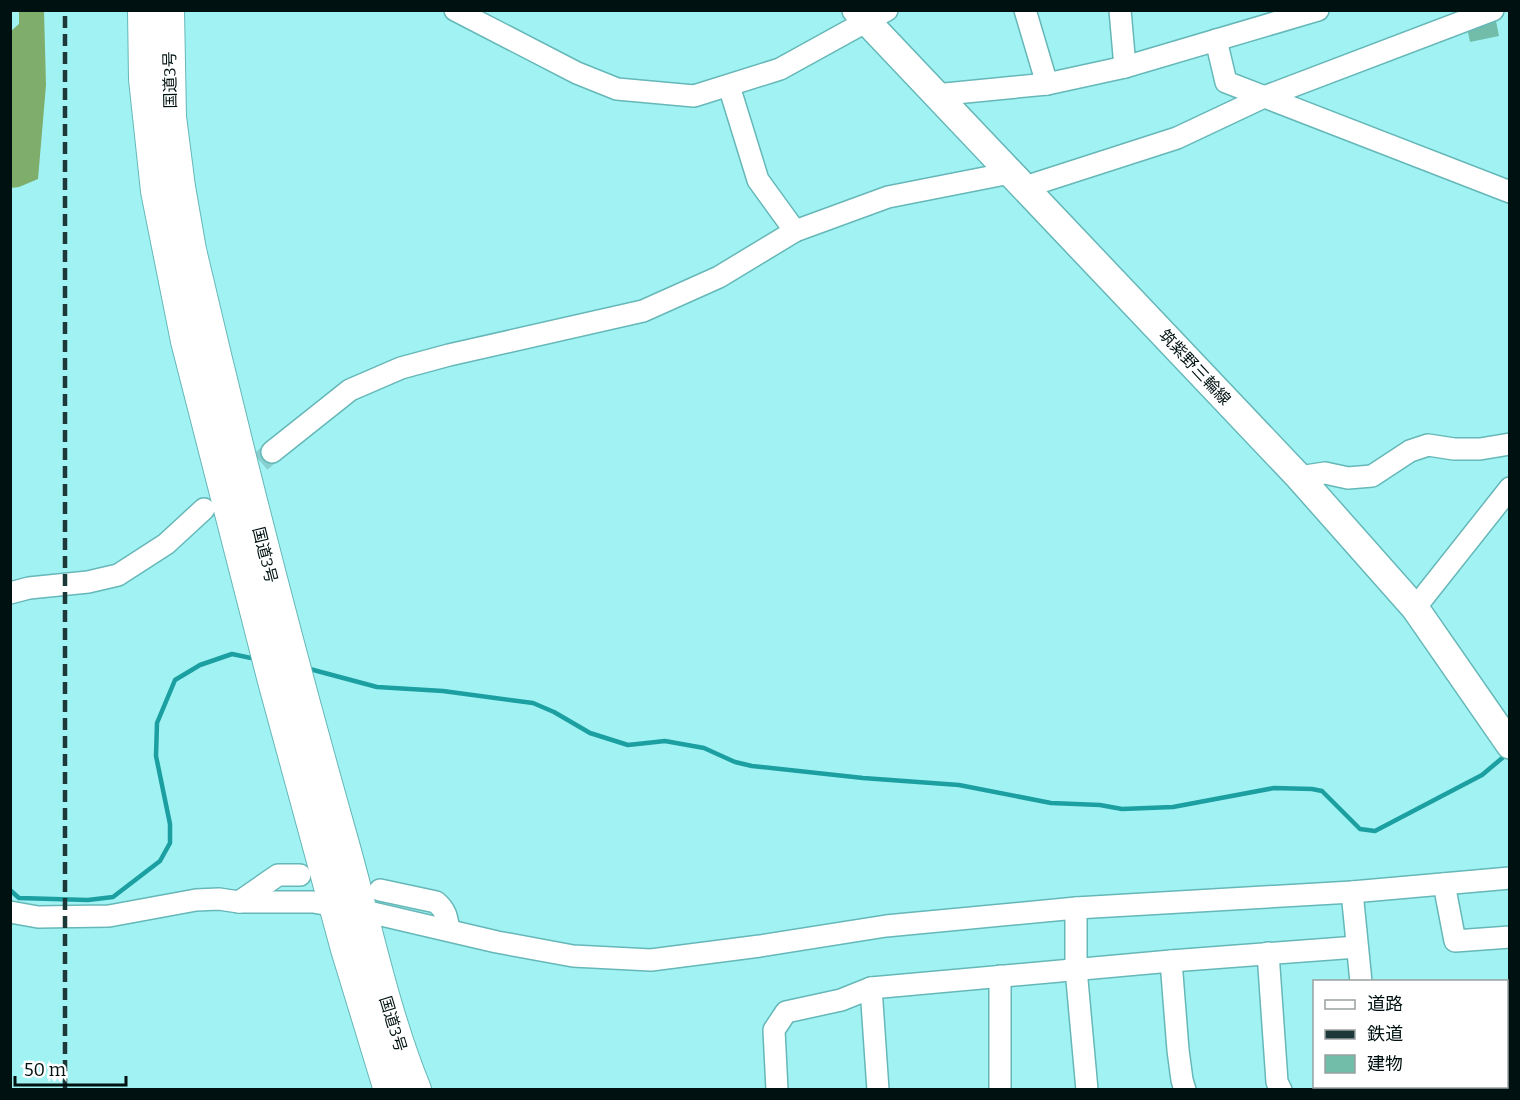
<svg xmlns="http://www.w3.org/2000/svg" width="1520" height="1100" viewBox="0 0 1520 1100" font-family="Bitter,'Noto Sans JP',serif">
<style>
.forest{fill:#7fad6b}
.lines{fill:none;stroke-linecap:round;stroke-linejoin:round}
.stream{stroke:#1b9fa1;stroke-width:4.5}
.building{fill:#72bdaa}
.minor-tunnel{stroke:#89d0d1;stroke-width:21;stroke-dasharray:21 10;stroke-linecap:butt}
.minor-casing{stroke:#66b7b8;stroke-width:24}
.major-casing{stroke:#66b7b8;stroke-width:30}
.highway-casing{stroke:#66b7b8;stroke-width:34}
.minor{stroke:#fff;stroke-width:21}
.major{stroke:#fff;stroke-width:27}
.highway{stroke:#fff;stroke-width:32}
.rail{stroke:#1c3839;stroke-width:4.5;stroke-dasharray:12 6;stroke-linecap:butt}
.labels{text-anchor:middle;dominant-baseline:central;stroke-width:6;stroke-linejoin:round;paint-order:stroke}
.street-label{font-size:16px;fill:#011;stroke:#fff}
</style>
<rect width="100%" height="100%" fill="#a1f2f3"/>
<polygon class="forest" points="19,11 44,11 46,85 38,179 19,187 11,188 10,32 19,24"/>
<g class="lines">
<g class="stream">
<polyline points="306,668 377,687 443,691 533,703 554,712 590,733 628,745 665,741 704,748 735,762 752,766 863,778 959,785 1051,803 1100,805 1122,809 1173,807 1274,788 1312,789 1322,791 1360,829 1375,831 1482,775 1507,754"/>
<polyline points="10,890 19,898 88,900 113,897 160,861 170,843 170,824 156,756 157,723 175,680 200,665 232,654 256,659"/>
</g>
</g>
<polygon class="building" points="1496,21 1499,36 1470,42 1467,27"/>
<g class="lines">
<polyline class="minor-tunnel" points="237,482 272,452"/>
<defs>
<g id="minor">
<polyline points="455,10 577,73 617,89 694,96 780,69 887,10"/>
<polyline points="1025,10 1047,84"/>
<polyline points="1120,10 1125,67"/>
<polyline points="1216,40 1226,82 1510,192"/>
<polyline points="729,86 758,180 795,231"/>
<polyline points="935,95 1047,84 1125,67 1318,10"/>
<polyline points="1025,187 1177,138 1264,97 1493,10"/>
<polyline points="272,452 350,390 401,368 449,355 643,311 719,277 795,231 888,197 1010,173"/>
<polyline points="1299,477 1325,473 1348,478 1372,476 1410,451 1428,445 1454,449 1480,449 1510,444"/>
<polyline points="10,593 29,588 88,582 118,575 166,544 204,509"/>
<polyline points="1415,608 1510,488"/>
<polyline points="1444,884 1455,941 1510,937"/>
<path d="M 380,890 L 436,902 C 446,910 447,918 449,930"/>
<polyline points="1352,892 1361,982"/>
<polyline points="239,902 278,875 300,875"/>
<polyline points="1076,908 1076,969 1087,1090"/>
<polyline points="10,912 38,917 109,916 196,900 219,899 239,902 313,902 360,910 497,942 573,956 651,960 760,946 886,926 1076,908 1352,892 1510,878"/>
<polyline points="1268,953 1277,1082 1281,1090"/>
<polyline points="1171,961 1178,1050 1182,1080 1185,1090"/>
<polyline points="1000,976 1000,1090"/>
<polyline points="871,988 878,1090"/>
<polyline points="1506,1056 1510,1054"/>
<polyline points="1382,1086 1383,1090"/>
<polyline points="777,1090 774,1030 786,1012 841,1000 871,988 1171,961 1357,947"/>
<polyline points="1442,1090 1448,1086"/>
</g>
<polyline id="major" points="856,10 1299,477 1415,608 1510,745"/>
<g id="highway">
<polyline points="144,10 145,79 157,191 187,341 274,681 347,949 390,1090"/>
<path d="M 168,10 L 170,117 L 179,187 L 190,250 C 236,447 286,643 341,837 C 365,921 382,1009 415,1090"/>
</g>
</defs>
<use href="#minor" class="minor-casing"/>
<use href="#major" class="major-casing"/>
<use href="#highway" class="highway-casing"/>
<use href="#minor" class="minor"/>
<use href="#major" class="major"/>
<use href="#highway" class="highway"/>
<polyline class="rail" points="65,1090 65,10"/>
</g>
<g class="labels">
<g class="street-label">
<text transform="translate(170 80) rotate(-91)">国道3号</text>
<text transform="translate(1195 367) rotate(47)">筑紫野三輪線</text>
<text transform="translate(265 555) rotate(76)">国道3号</text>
<text transform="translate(393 1024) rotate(73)">国道3号</text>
</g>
</g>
<rect width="1520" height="1100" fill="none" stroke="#001111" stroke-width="24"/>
<rect x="1313" y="980" width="195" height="108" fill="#ffffff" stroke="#99a0a0" stroke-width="1.5"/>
<rect x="1325" y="1000" width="30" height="9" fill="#ffffff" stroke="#99a0a0" stroke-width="1.5"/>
<text x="1367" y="1010" font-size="18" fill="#001111">道路</text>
<rect x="1325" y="1030" width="30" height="9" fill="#1c3839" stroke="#99a0a0" stroke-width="1.5"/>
<text x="1367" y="1040" font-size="18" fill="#001111">鉄道</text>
<rect x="1325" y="1055" width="30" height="18" fill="#72bdaa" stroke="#99a0a0" stroke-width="1.5"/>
<text x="1367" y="1070" font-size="18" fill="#001111">建物</text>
<path d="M15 1076v9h111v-9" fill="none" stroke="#001111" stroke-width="3"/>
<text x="24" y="1076" font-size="18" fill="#001111" stroke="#ffffff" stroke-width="4.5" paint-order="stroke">50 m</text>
</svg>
